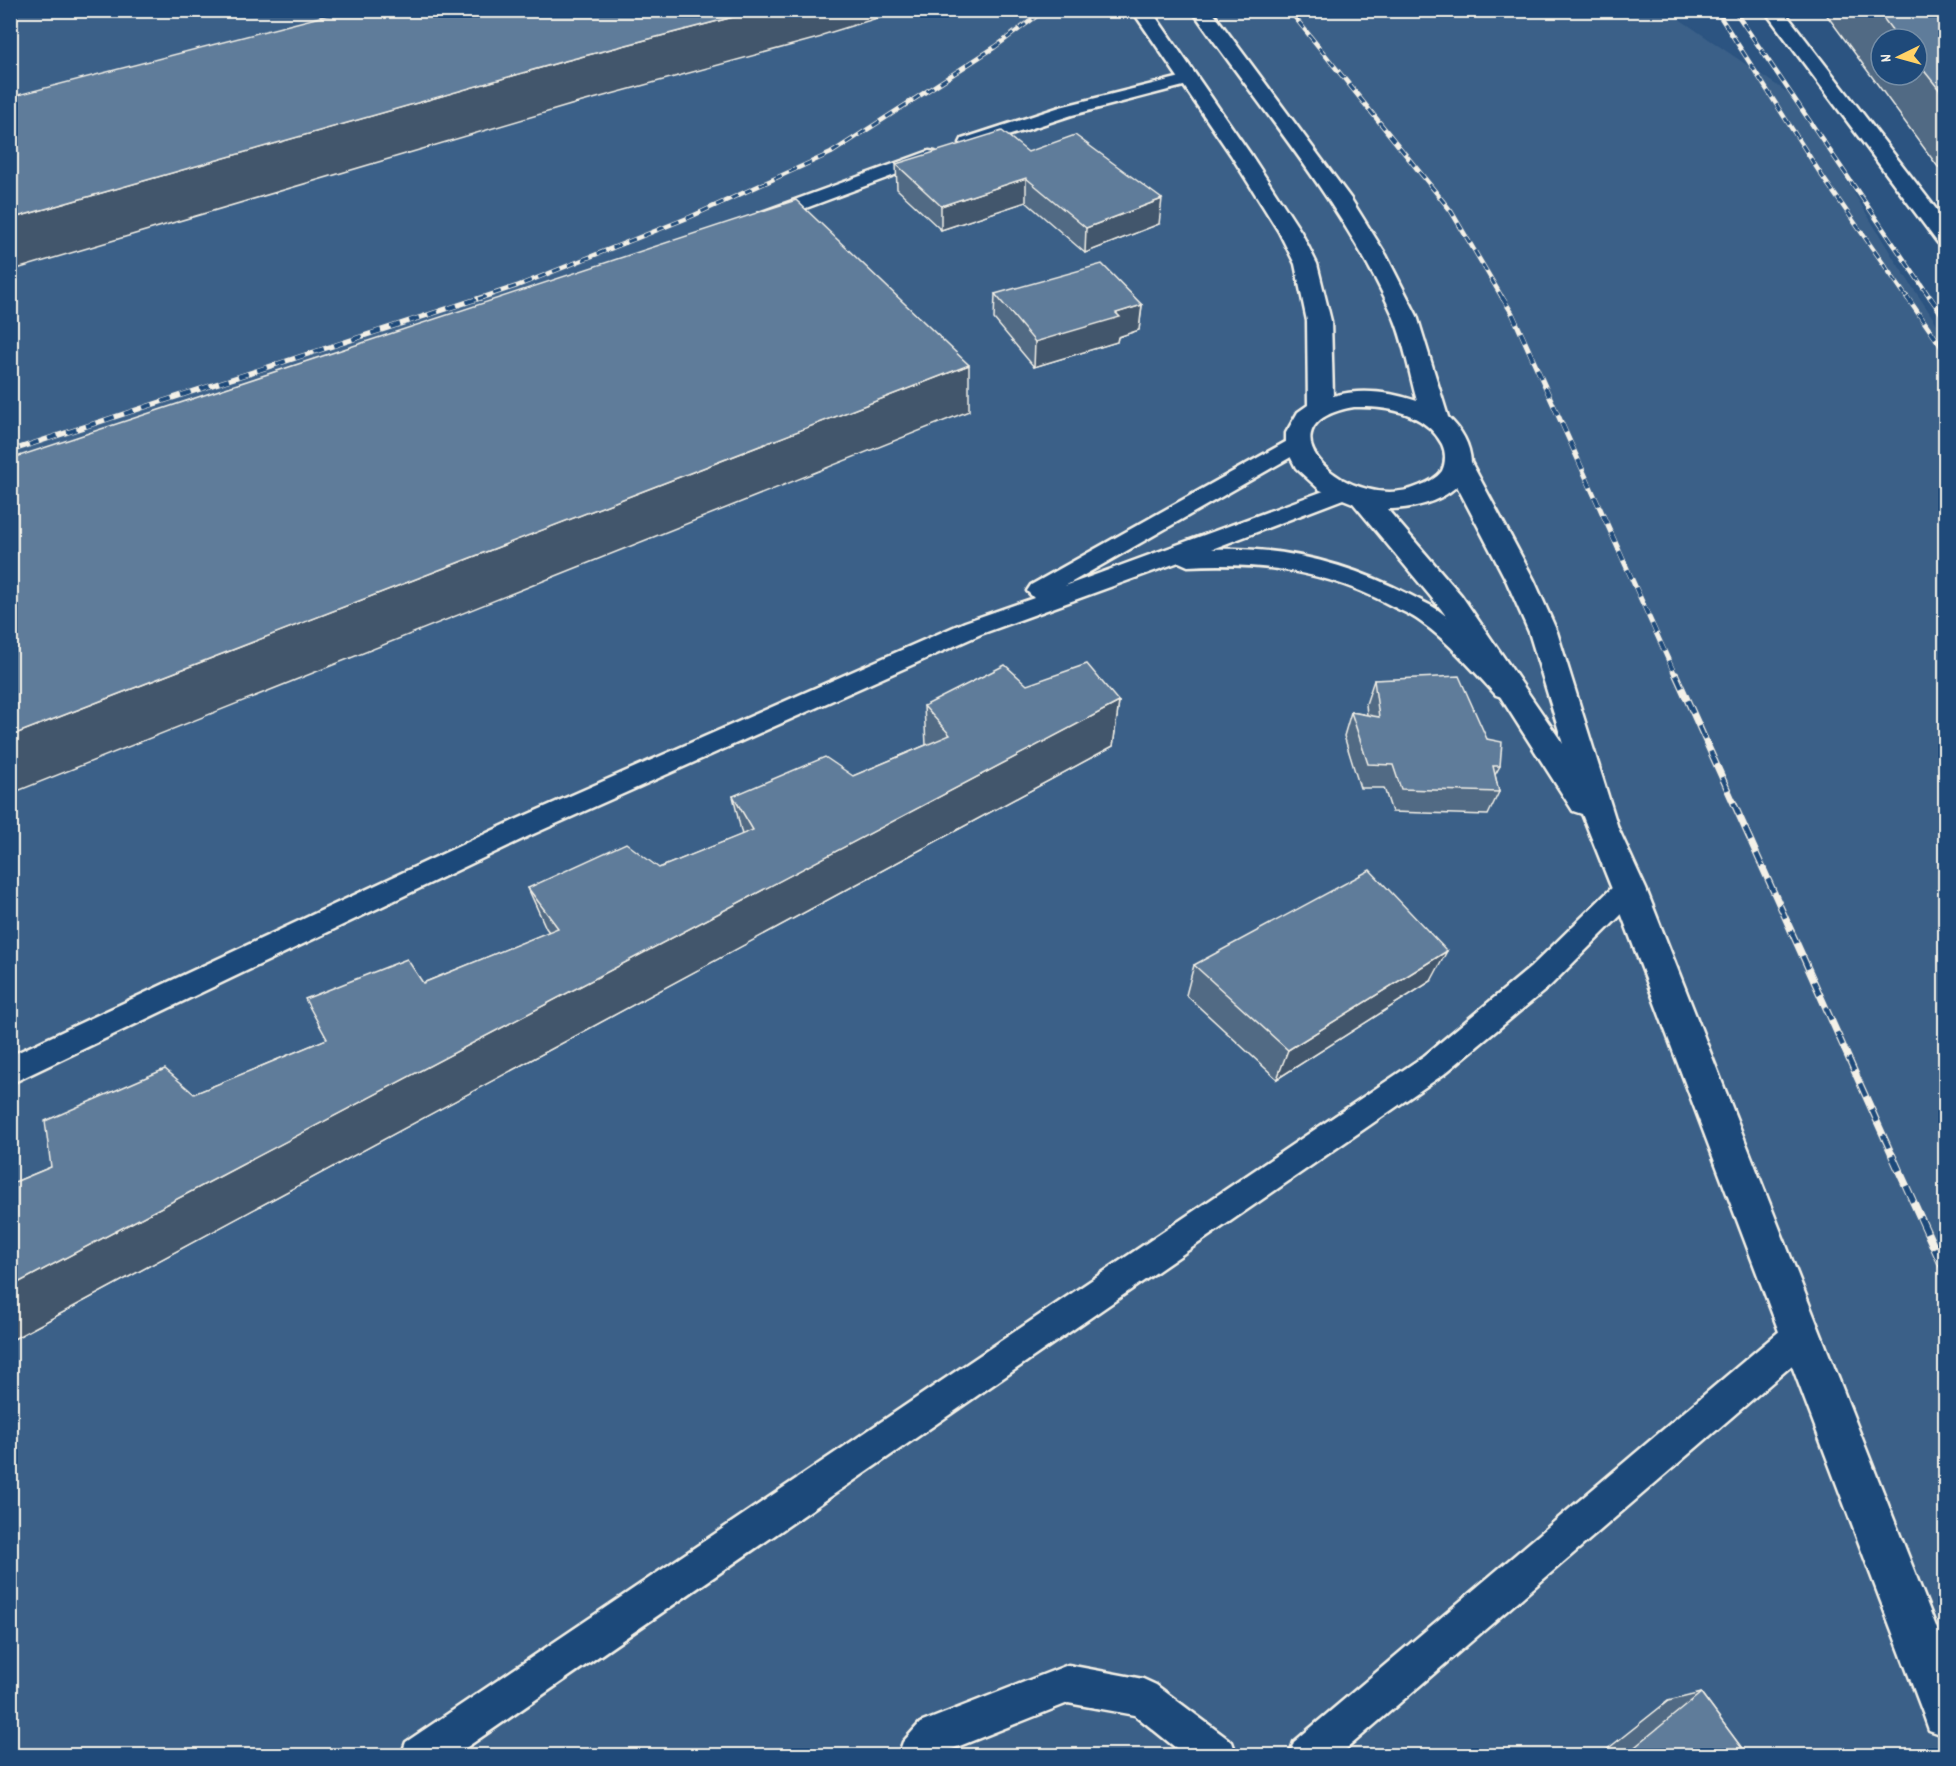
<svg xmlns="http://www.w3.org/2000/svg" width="1956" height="1766" viewBox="0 0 1956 1766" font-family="Dekko,sans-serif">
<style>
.built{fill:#3b6088}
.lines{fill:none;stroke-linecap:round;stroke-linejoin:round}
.service-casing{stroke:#f4f1e8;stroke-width:5}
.minor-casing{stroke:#f4f1e8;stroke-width:5}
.service{fill:#1f4a7a;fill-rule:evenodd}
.minor{fill:#1f4a7a;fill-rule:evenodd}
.rail-far3-casing{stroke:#f4f1e8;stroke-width:4.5}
.rail-far2-casing{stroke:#f4f1e8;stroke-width:5}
.rail-far1-casing{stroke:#f4f1e8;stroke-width:7}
.rail-casing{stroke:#f4f1e8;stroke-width:8}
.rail-far3{stroke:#1f4a7a;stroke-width:3;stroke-dasharray:8;stroke-linecap:butt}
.rail-far2{stroke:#1f4a7a;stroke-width:4;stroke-dasharray:10;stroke-linecap:butt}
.rail-far1{stroke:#1f4a7a;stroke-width:4.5;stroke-dasharray:14;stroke-linecap:butt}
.rail{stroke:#1f4a7a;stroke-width:6;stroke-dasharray:17;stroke-linecap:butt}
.wall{fill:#516a84;stroke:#f4f1e8;stroke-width:1.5;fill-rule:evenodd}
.shaded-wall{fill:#42566c;stroke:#f4f1e8;stroke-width:1.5}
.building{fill:#5e7b9a;stroke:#f4f1e8;stroke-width:1.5}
</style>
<rect width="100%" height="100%" fill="#2c5481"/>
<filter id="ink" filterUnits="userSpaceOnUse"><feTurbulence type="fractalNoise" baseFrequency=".0167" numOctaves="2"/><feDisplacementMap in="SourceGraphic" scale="12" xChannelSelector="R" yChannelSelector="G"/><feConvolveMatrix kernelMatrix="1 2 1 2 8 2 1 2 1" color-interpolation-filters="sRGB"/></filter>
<g filter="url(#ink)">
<polygon class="built" points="1666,10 1797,99 1894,259 1945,336 1945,1755 11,1756 11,11"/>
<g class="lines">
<defs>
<g id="service">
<polygon points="1189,75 1195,77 1197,80 1195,83 1072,115 974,147 962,147 960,143 962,139 1060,107"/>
<polygon points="929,151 935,152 938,156 935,160 771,221 759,221 756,217 759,213"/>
<path d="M 1298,437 L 1305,439 L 1309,444 L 1305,449 L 1065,586 L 1343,484 L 1351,486 L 1354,491 L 1351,496 L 1212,549 C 1281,546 1348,563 1410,595 C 1419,600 1429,604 1438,610 C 1466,630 1490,658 1514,683 L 1517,689 L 1514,695 L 1505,698 L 1496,695 C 1473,670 1449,642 1421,622 C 1412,615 1402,611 1392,606 C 1327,571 1261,562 1188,566 L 1179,562 L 981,634 L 531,835 L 10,1084 L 10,1056 L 513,821 L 965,622 L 1034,598 L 1027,591 L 1031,585 L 1291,439 Z"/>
<polygon points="1629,878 1639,881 1643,889 1639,897 1550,986 1444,1074 454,1756 401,1756 406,1742 1424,1056 1530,968 1619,881"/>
<polygon points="1800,1319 1812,1324 1817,1336 1812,1348 1338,1756 1289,1756 1294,1742 1788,1324"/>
<polygon points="1068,1665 1143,1679 1156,1685 1232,1742 1237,1756 1186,1756 1135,1715 1068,1703 947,1751 943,1756 898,1756 903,1742 920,1723"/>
</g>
<g id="minor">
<path d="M 1132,10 L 1151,10 L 1251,155 L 1301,232 L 1317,264 L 1331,321 L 1333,396 C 1362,388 1390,392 1417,401 C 1409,372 1404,340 1392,313 C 1342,202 1261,110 1192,10 L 1211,10 L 1351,199 L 1386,255 L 1417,316 L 1448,417 C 1461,429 1470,444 1471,462 L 1534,580 L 1557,632 L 1618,828 L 1646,889 L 1946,1652 L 1946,1736 L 1929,1730 L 1923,1713 L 1612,889 L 1582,814 L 1573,811 L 1474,655 L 1441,609 L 1353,503 L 1320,490 L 1296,468 L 1286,448 L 1286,433 L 1298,412 L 1308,405 L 1307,321 L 1295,264 L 1279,232 L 1231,155 ZM 1354,407 C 1387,406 1425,412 1442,444 C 1446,452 1446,463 1442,471 C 1437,478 1427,483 1419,486 C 1350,516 1253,424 1354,407 ZM 1457,486 L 1506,580 L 1529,632 L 1563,744 L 1461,595 L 1387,509 C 1411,509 1439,503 1457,486 Z"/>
<polygon points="1764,10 1783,10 1946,222 1946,245 1938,243"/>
</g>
</defs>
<use href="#service" class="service-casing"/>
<use href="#minor" class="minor-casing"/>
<use href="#service" class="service"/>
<use href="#minor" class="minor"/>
<defs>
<g id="rail-far3">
<polyline points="1289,10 1451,211 1503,299"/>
<polyline points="1716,10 1822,176 1908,299"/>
<polyline points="1734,10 1931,299"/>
<polyline points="478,299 517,286 690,217 831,153 995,47 1045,10"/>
</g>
<g id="rail-far2">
<polyline points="1502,297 1512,313 1676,677"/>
<polyline points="1907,297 1946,353"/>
<polyline points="1930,297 1946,320"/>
<polyline points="10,451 483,297"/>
</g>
<polyline id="rail-far1" points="1676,675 1893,1157"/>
<polyline id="rail" points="1892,1155 1946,1274"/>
</defs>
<use href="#rail-far3" class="rail-far3-casing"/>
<use href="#rail-far2" class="rail-far2-casing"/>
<use href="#rail-far1" class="rail-far1-casing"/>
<use href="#rail" class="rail-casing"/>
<use href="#rail-far3" class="rail-far3"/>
<use href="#rail-far2" class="rail-far2"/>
<use href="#rail-far1" class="rail-far1"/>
<use href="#rail" class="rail"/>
</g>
<g class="wall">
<path d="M 1823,10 L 1946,10 L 1946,167 L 1938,167 ZM 1881,39 L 1917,39 L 1917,75 L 1881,75 Z"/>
<polygon points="1028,152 1159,224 1085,253 1026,202 941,230 897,189 896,164"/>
<polygon points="995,294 1142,305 1139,330 1118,337 1117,342 1034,367 994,319"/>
<polygon points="1374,680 1487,739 1500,766 1495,775 1499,792 1488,815 1392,812 1384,788 1360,788 1344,736 1351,712 1367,715 1366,704"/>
<polygon points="1027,685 1119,702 1113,746 10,1341 10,1184 51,1167 194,1094 327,1039 423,983 549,932 546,928 528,888 659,868 742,835 733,796 853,776 926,745 924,706"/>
<polygon points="1194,965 1431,981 1277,1079 1186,995"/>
<polygon points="1701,1693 1747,1755 1600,1755 1668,1701"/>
</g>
<g class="shaded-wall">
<polygon points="760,10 903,10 822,35 822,37 571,105 10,271 10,219 561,62"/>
<polygon points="1026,178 1026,202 941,230 941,206"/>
<polygon points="1162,199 1159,224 1085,253 1086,228"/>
<polygon points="1142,305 1139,330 1118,337 1117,342 1034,367 1035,342 1116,313"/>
<polygon points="969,365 969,411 10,794 10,736"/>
<polygon points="1119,702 1113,746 10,1341 10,1287"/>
<polygon points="1447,951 1431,981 1277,1079 1288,1050"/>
</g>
<g class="building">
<polygon points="347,10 760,10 561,62 10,219 10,97"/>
<polygon points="1877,10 1946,10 1946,98 1917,62 1917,39 1899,39"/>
<polygon points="1002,131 1028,152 1075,135 1162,199 1086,228 1026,178 941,206 896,164"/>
<polygon points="796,200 969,365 10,736 10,459"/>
<polygon points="1102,264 1142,305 1116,313 1120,317 1035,342 995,294"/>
<polygon points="1087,664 1119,702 10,1287 10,1184 51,1167 45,1121 165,1069 194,1094 327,1039 305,999 407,959 423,983 558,928 528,888 626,843 659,868 753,830 733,796 825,757 853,776 950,735 924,706 1005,665 1027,685"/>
<polygon points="1459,676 1487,739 1502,742 1500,766 1493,766 1499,792 1401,789 1393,765 1368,764 1351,712 1379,717 1374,680"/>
<polygon points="1370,870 1447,951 1288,1050 1194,965"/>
<polygon points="1701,1693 1747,1755 1625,1755"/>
</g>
</g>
<rect width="1956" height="1766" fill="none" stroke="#1f4a7a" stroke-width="36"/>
<rect x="18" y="18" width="1920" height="1730" fill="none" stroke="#f4f1e8" stroke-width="2" filter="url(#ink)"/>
<g transform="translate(1899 57) rotate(265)"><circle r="28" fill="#1f4a7a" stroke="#748da6" stroke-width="1.5"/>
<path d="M0-4.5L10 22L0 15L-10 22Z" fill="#ffd166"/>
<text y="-9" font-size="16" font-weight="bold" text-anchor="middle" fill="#f4f1e8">N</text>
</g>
</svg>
